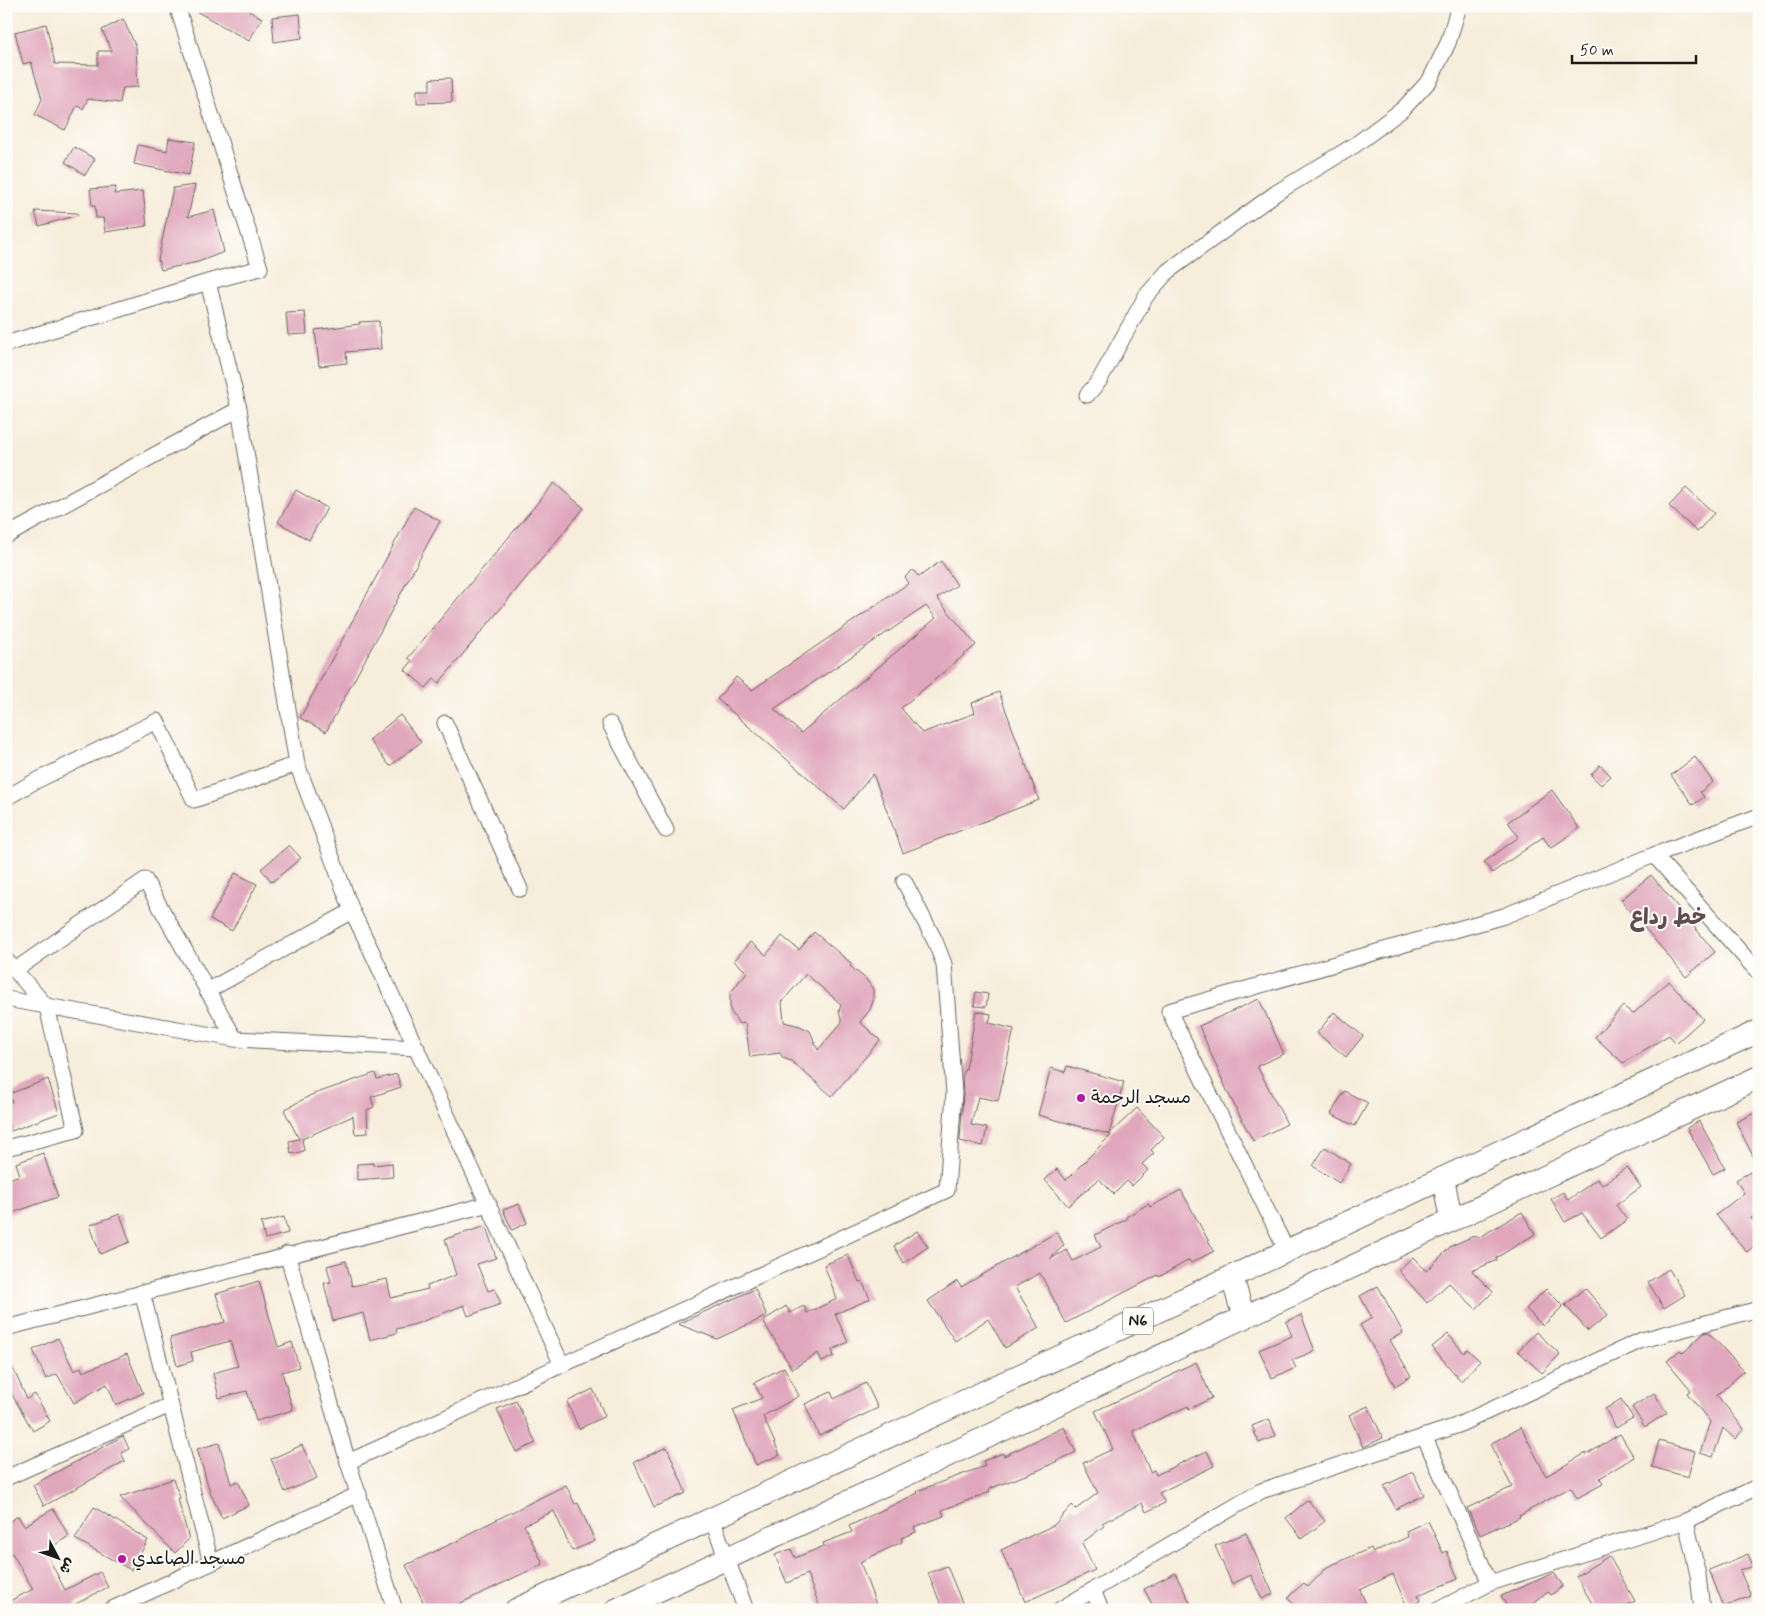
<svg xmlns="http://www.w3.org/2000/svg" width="1765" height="1616" viewBox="0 0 1765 1616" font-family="Mynerve,'Playpen Sans Arabic',sans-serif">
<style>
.building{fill:#e0a6bc;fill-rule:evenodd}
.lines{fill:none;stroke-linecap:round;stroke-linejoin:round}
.minor-casing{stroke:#69655f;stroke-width:17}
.primary-casing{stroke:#69655f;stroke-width:24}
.minor{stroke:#fff;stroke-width:15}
.primary{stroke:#fff;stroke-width:22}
.poi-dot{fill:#b5179e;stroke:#fdfcf7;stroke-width:2}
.labels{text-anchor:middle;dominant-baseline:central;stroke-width:4;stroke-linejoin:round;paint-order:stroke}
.shield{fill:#fdfcf7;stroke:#605f5e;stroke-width:1}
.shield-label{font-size:16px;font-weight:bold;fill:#1c1c1c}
.poi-label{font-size:18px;fill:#1c1c1c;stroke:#fdfcf7;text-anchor:start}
.district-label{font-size:22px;font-weight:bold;fill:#614c54;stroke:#fdfcf7}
</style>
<rect width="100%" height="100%" fill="#fdfcf7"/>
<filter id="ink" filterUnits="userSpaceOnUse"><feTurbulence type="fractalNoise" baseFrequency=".02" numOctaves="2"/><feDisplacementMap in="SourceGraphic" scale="10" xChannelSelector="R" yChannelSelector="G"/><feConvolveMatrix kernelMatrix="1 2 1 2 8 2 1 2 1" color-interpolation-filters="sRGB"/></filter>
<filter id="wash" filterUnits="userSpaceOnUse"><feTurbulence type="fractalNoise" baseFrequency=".0096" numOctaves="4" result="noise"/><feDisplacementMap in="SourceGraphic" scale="20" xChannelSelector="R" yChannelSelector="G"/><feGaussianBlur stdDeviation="1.12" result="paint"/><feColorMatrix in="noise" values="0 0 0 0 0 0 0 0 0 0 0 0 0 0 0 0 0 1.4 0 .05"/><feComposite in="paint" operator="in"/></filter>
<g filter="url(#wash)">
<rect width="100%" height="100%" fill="#f7eddb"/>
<g id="blocks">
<g class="building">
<polygon points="187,6 240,6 262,18 249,41"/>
<polygon points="300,14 302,38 274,42 272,17"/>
<polygon points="123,19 136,47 138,87 123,88 120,103 88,99 83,109 77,106 65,130 35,115 42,99 31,62 23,64 15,32 46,24 55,64 98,65 98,51 112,51 102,30"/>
<polygon points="451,78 452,102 417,103 417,90 430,90 430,79"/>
<polygon points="169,138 195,142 189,175 134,164 138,145 167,151"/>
<polygon points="74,147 95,159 85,175 65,162"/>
<polygon points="195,185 188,217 214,210 224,252 198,262 161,270 158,260 173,188"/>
<polygon points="116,187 114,194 143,191 147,226 105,232 103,218 96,218 95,206 92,206 90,189"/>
<polygon points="35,211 77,213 78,215 39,226"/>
<polygon points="305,312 307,334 288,335 286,313"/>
<polygon points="379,321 381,349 346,352 347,363 319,366 315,330 360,324 359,322"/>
<polygon points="554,483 584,508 439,683 434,679 426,688 405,670 412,661 408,658"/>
<polygon points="1686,488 1714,513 1697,532 1669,506"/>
<polygon points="296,490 327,508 309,540 278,522"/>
<polygon points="414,507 440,521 326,732 300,718"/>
<path d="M 941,561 L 957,585 L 937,598 L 976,645 L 901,708 L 922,733 L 975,713 L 972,703 L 999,692 L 1039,800 L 903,853 L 873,774 L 844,809 L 717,699 L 736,677 L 752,690 L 909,583 L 905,577 L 913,570 L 919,577 ZM 926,606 L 936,618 L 801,733 L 774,709 Z"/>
<polygon points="400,715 421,742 390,766 369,740"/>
<polygon points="1695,757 1713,782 1700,792 1704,797 1693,805 1671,775"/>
<polygon points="1600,765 1611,776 1601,785 1591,775"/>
<polygon points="1552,790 1579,828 1551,848 1543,837 1492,873 1484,862 1519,837 1508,822"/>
<polygon points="289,845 301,858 272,882 261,869"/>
<polygon points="235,873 257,884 232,931 210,919"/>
<polygon points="1651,875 1715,952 1686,977 1621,900"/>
<path d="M 814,932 L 852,964 L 850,966 L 866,979 L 873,989 L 873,1001 L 870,1010 L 860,1022 L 880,1040 L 832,1096 L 791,1061 L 783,1058 L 780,1053 L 750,1057 L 745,1023 L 739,1024 L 730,1010 L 730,993 L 747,972 L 734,961 L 750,942 L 766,955 L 782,936 L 799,950 ZM 806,974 L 841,1004 L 839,1012 L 842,1022 L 818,1050 L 810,1031 L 800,1026 L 784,1022 L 782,1002 Z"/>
<polygon points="1669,981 1703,1019 1676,1043 1669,1035 1623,1063 1595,1037 1623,1006 1633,1014"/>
<polygon points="976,992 988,994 986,1007 974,1006"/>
<polygon points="1259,999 1284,1054 1257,1066 1287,1124 1253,1141 1228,1093 1199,1026"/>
<polygon points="976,1011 991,1014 989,1023 1014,1029 998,1101 978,1097 971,1125 987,1128 983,1146 960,1141 963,1094 962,1078 965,1068 966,1069"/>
<polygon points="1334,1012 1363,1036 1346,1057 1317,1033"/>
<polygon points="1067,1066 1124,1082 1109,1134 1137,1108 1164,1137 1151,1150 1154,1153 1142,1164 1148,1170 1132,1186 1127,1181 1114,1194 1099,1179 1068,1206 1045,1180 1057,1169 1066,1180 1111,1135 1038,1115 1051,1068 1065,1072"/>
<polygon points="375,1073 377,1079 397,1074 401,1087 371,1097 374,1107 367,1110 368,1133 355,1134 353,1116 302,1139 304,1151 291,1154 289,1141 299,1139 284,1110 311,1095"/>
<polygon points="48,1079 59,1113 11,1131 6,1118 6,1104 12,1102 9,1094"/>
<polygon points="1344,1091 1368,1103 1355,1126 1331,1114"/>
<polygon points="1759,1111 1759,1168 1736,1122"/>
<polygon points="1699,1121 1725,1168 1713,1174 1687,1128"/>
<polygon points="1325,1147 1351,1164 1339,1183 1313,1166"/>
<polygon points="43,1153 58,1197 6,1215 6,1180 20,1175 16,1163"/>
<polygon points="373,1163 373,1165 392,1163 393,1177 357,1180 357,1164"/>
<polygon points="1627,1167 1641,1187 1616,1205 1627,1220 1601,1238 1582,1213 1565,1222 1551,1199 1563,1192 1568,1200 1597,1179 1602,1185"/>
<polygon points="1754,1170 1759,1180 1759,1214 1751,1218 1759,1228 1759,1242 1747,1252 1716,1215 1744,1193 1736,1180"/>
<polygon points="1181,1190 1214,1251 1191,1263 1189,1260 1159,1277 1158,1275 1066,1323 1040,1273 1015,1287 1039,1328 1005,1348 988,1319 955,1341 928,1301 957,1281 961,1287 1057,1232 1064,1245 1050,1259 1067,1250 1073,1261 1101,1247 1095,1235 1127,1219 1126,1217 1148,1204 1150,1207"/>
<polygon points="519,1204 527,1223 512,1230 503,1210"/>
<polygon points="1522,1212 1535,1234 1496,1258 1497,1260 1472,1271 1493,1292 1476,1309 1449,1283 1427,1303 1398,1270 1413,1257 1426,1271 1451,1246 1476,1235 1478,1238"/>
<polygon points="120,1214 130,1242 100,1254 90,1225"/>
<polygon points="284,1217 288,1233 265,1239 261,1223"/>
<polygon points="486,1226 496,1258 477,1264 488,1291 495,1289 501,1304 468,1316 464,1305 416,1324 396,1329 397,1333 370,1340 363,1313 333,1321 324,1283 331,1282 327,1266 346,1261 352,1286 387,1279 391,1298 428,1289 427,1286 456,1275 445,1239"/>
<polygon points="917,1231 928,1247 904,1263 894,1246"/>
<polygon points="848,1255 859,1282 862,1281 870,1299 835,1314 848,1342 832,1350 834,1356 822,1362 818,1353 792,1369 763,1321 786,1306 790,1313 804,1306 807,1313 837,1299 824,1265"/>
<polygon points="1669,1269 1685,1295 1664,1308 1648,1282"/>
<polygon points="259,1281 278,1347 292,1342 299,1367 282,1372 293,1410 256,1421 247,1391 219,1398 213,1373 238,1366 230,1341 191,1352 193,1361 177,1366 170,1338 225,1322 216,1294"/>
<polygon points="1378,1286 1403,1333 1390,1340 1411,1376 1395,1386 1360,1325 1372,1318 1360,1296"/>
<polygon points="1585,1288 1608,1315 1588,1331 1565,1305"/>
<polygon points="755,1289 767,1316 717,1339 678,1324"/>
<polygon points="1546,1289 1563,1306 1543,1326 1526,1309"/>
<polygon points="1301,1315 1315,1351 1292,1360 1296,1368 1272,1378 1259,1350 1292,1336 1286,1322"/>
<polygon points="1536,1332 1560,1354 1542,1373 1518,1351"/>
<polygon points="1708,1332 1744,1371 1717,1395 1744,1429 1735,1439 1723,1428 1713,1457 1700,1453 1710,1422 1687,1393 1691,1390 1667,1361 1680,1350 1683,1353 1704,1333"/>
<polygon points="1448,1334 1464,1353 1467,1349 1480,1361 1461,1381 1432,1347"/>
<polygon points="58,1338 74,1371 81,1367 83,1372 127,1354 143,1393 116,1405 107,1384 74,1403 57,1374 46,1379 33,1350"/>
<polygon points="6,1353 27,1399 35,1394 50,1421 33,1431 11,1393 6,1395"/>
<polygon points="1196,1362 1212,1398 1189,1409 1188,1406 1133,1431 1150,1472 1154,1470 1156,1475 1207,1451 1214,1466 1159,1493 1165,1503 1146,1512 1142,1503 1102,1523 1104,1526 1082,1543 1095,1570 1025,1602 1012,1570 1010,1571 1001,1550 1054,1525 1072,1505 1076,1509 1098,1493 1083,1463 1113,1449 1095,1411 1173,1375 1173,1373"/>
<polygon points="784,1367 799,1396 763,1416 780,1455 756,1465 733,1410 762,1398 754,1383"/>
<polygon points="866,1383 878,1408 819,1436 805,1404 831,1392 834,1399"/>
<polygon points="593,1389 605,1416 579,1429 567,1402"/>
<polygon points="1654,1393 1667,1413 1645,1427 1632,1407"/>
<polygon points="1621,1399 1633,1418 1616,1428 1605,1409"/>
<polygon points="516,1401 536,1443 516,1452 497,1409"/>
<polygon points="1368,1406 1383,1438 1363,1447 1349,1415"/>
<polygon points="1269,1419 1276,1436 1259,1443 1252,1426"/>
<polygon points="1064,1427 1076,1452 1039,1470 989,1489 990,1492 942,1510 944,1516 914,1527 916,1532 901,1538 902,1542 860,1562 878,1610 821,1610 807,1574 787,1583 775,1555 791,1549 795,1558 824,1546 823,1543 852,1532 849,1526 918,1493 917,1491 985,1466 983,1461 1003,1453 1004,1456"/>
<polygon points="1521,1427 1546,1476 1586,1453 1586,1455 1620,1434 1634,1457 1600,1478 1603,1484 1577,1498 1571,1487 1519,1516 1520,1517 1480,1535 1467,1508 1512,1487 1490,1444"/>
<polygon points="123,1436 129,1449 121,1453 125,1461 44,1506 33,1485"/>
<polygon points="1659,1441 1695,1451 1688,1477 1652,1467"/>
<polygon points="219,1443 231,1484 238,1481 249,1505 222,1518 210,1492 197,1449"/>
<polygon points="302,1445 317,1478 285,1492 271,1459"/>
<polygon points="667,1447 686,1493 654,1507 634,1462"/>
<polygon points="1413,1472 1424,1495 1396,1509 1384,1486"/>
<polygon points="173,1479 180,1498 178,1499 189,1539 175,1553 120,1497"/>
<polygon points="566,1485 575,1504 578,1503 595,1541 572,1551 554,1511 524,1525 543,1564 446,1610 427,1610 406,1565 468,1536 468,1534"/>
<polygon points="1308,1500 1325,1521 1302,1539 1286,1518"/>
<polygon points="94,1507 148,1540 131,1570 75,1539"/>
<polygon points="53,1509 69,1536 45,1551 65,1590 100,1572 108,1587 74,1605 76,1610 6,1610 6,1603 33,1589 12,1553 6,1557 6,1524 18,1516 24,1526"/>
<polygon points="1428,1521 1443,1553 1447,1551 1458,1579 1418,1595 1420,1601 1407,1607 1393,1574 1360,1590 1369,1610 1298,1610 1288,1597 1304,1583 1308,1587 1327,1567 1371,1548 1373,1552 1408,1537 1406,1531"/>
<polygon points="1246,1533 1273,1594 1262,1599 1251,1575 1232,1584 1215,1546"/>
<polygon points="1748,1554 1753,1566 1740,1571 1751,1596 1724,1607 1709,1570"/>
<polygon points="1609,1556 1635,1601 1620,1610 1596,1610 1576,1576"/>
<polygon points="947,1566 965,1610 943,1610 928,1573"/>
<polygon points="1175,1573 1194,1610 1155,1610 1144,1589"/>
<polygon points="1554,1573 1563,1586 1551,1595 1548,1591 1525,1610 1509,1610 1501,1596"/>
</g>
</g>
</g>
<g filter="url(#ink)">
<use href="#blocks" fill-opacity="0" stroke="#69655f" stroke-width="1"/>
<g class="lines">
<defs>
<g id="minor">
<polyline points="177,6 260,268 208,282"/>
<polyline points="6,344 208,282 239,409 297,764 352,911 371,950 562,1365"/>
<polyline points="1087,395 1099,381 1146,296 1168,271 1276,193 1355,145 1403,109 1430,80 1448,43 1459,6"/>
<polyline points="6,536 239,409"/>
<polyline points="445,723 520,889"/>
<polyline points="610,724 666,830"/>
<polyline points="6,798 32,783 157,721 194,800 297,764"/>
<polyline points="1654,855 1759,973"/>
<polyline points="6,960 47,1007 76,1130 6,1148"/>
<polyline points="15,970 145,880 235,1039"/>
<polyline points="207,991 352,911"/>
<polyline points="6,999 235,1039 417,1048"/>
<polyline points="1287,1251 1169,1011 1504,916 1654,855 1759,816"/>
<polyline points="287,1254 348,1462 395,1610"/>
<polyline points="142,1292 211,1563"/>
<polyline points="6,1328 489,1204"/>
<polyline points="1424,1436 1490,1583"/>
<polyline points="348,1462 947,1190 954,1093 944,964 935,941 904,881"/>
<polyline points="6,1478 170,1405"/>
<polyline points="712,1519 746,1610"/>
<polyline points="1686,1521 1698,1575 1702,1610"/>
<polyline points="1093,1590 1101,1610"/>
<polyline points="110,1610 359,1494"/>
<polyline points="1059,1610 1261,1491 1456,1426 1642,1340 1759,1309"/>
<polyline points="1438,1610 1490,1583 1686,1521 1759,1486"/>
</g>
<g id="primary">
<polyline points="1443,1178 1451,1219"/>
<polyline points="1232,1277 1244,1318"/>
<polyline points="516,1610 1759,1031"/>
<polyline points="616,1610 1759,1077"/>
</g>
</defs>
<use href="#minor" class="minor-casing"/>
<use href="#primary" class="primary-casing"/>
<use href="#minor" class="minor"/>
<use href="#primary" class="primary"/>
</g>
</g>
<g class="poi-dot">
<circle cx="1081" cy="1098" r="5"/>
<circle cx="122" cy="1559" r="5"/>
</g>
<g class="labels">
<rect class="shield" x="1123" y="1307.5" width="30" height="27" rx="4"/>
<g class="shield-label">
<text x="1138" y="1321">N6</text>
</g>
<g class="poi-label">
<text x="1091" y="1098">مسجد الرحمة</text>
<text x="132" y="1559">مسجد الصاعدي</text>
</g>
<g class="district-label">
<text x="1668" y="918">خط رداع</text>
</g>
</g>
<rect width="1765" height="1616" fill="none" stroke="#fdfcf7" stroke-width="25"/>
<g transform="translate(58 1558) rotate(131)" stroke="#fdfcf7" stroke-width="4" paint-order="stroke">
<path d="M0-4L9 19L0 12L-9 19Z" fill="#1c1c1c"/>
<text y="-8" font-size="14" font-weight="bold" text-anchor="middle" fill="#1c1c1c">ش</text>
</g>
<path d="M1572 55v8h124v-8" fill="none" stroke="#1c1c1c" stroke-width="2.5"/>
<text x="1580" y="55" font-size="15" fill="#1c1c1c" stroke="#fdfcf7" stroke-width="4" paint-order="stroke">50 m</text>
</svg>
